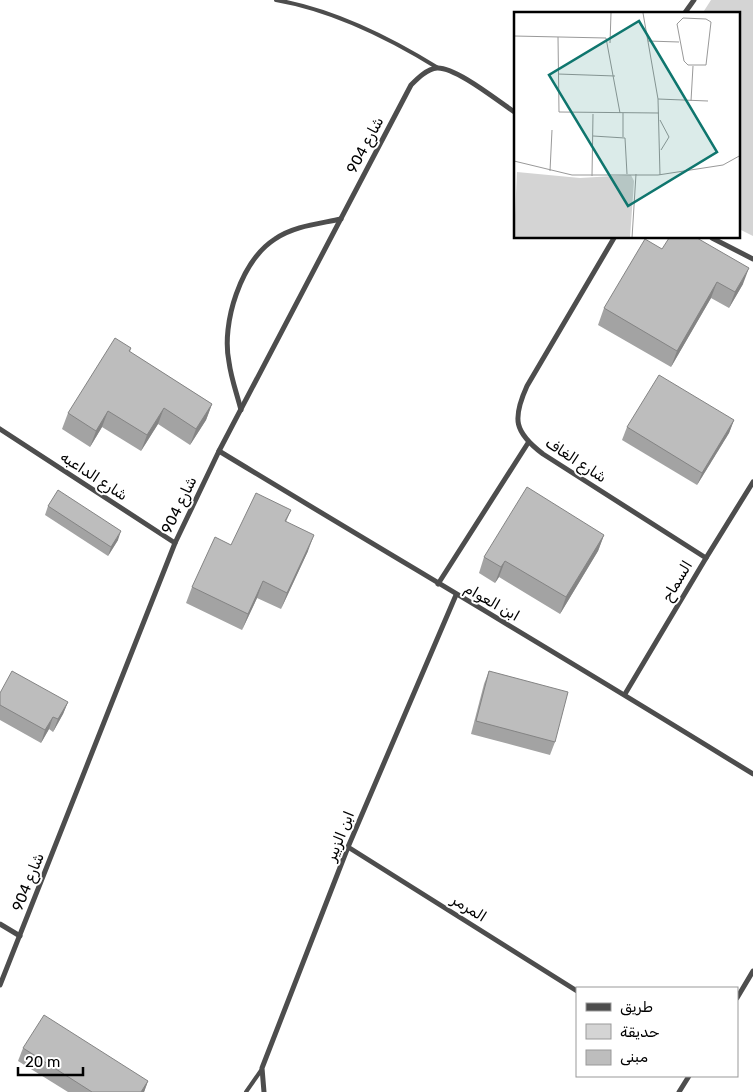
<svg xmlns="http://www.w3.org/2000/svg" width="753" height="1092" viewBox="0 0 753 1092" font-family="Rubik,'Noto Naskh Arabic',sans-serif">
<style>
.green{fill:#d4d4d4}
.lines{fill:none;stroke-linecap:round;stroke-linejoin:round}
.lane{stroke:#4d4d4d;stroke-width:4}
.street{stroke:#4d4d4d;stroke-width:5}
.wall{fill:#a3a3a3}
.shaded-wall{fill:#848484}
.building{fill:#bdbdbd;stroke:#848484}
.labels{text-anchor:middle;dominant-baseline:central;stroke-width:4;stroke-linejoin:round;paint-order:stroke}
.street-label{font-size:15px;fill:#000;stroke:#fff}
.inset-road{fill:none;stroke:#999;stroke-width:1}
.view{fill:#0f766e;fill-opacity:0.15;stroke:#0f766e;stroke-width:2.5}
.inset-edge{fill:none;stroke:#000;stroke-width:2.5}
</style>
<rect width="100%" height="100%" fill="#fff"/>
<polygon class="green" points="711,0 753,0 753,236 739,229 739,14 702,14"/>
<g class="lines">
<g class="lane">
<path d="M 276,0 C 334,10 388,37 438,68"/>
<polyline points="246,1092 262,1069"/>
</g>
<g class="street">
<polyline points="684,14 694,0"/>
<path d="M 614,238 L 527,386 C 512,419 514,432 543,454 L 706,558"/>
<polyline points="712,238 753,259"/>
<path d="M 241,410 C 237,394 231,378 229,362 C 221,323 241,261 275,239 C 294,226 318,224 341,219"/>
<polyline points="0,429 175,543"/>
<path d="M 219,451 C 397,559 576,664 753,774"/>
<polyline points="438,584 528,443"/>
<polyline points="625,694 706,558 753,482"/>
<polyline points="348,847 577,991"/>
<polyline points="0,924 20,936"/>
<path d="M 0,985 L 175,543 L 219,451 L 411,85 C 418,78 427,69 437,68 C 456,67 499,102 516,113"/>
<polyline points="737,998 753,971"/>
<polyline points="264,1092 262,1068 348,847 456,595"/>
<polyline points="679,1092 689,1076"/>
</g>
</g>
<g class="wall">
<polygon points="662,249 743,284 729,308 711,298 671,367 598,325 604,308"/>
<polygon points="131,348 130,352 212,404 206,420 190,445 158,424 141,451 102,427 90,447 62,429 68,413"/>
<polygon points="734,420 729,433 697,485 622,440 627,427"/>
<polygon points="48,506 118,540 108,556 45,515"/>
<polygon points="291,510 286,522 308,551 281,609 257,598 242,630 186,603 192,587 231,545"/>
<polygon points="604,535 598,551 560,614 499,577 495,583 479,573 484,557"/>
<polygon points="489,671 555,742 550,755 471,734 484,684"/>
<polygon points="0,693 68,702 63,714 53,732 49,729 41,743 0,720"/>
<polygon points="23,1048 148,1081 144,1092 68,1092 18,1061"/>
</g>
<g class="shaded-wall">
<polygon points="749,268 743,284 729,308 735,292"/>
<polygon points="717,282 711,298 671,367 677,351"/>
<polygon points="212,404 206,420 190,445 196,429"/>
<polygon points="164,408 158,424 141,451 147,435"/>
<polygon points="108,411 102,427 90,447 96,431"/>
<polygon points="734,420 729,433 697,485 702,473"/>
<polygon points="121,531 118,540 108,556 111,547"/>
<polygon points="314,535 308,551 281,609 287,593"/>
<polygon points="604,535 598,551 560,614 566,597"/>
<polygon points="505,561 499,577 495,583 501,567"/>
<polygon points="263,581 257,598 242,630 248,614"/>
<polygon points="68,702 63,714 53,732 58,719"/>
<polygon points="53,717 49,729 41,743 45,730"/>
<polygon points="148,1081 144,1092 141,1092"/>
</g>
<g class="building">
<polygon points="669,238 697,238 749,268 735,292 717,282 677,351 604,308 645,239 662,249"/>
<polygon points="115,338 131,348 129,351 212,404 196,429 164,408 147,435 108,411 96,431 68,413"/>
<polygon points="659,375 734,420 702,473 627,427"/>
<polygon points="527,487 604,535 566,597 505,561 501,567 484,557"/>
<polygon points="58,490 121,531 111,547 48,506"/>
<polygon points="256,493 291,510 285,521 314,535 287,593 263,581 248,614 192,587 215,537 231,545"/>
<polygon points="12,671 68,702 58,719 53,717 45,730 0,705 0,693"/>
<polygon points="489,671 568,692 555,742 476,721"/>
<polygon points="44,1015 148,1081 141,1092 92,1092 23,1048"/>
</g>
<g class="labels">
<g class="street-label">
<text transform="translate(365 145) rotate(-62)">شارع 904</text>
<text transform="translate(576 460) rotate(33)">شارع الغاف</text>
<text transform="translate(94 476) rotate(33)">شارع الداعبه</text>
<text transform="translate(179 505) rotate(-64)">شارع 904</text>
<text transform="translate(677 581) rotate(-59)">السماح</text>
<text transform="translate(492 602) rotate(30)">ابن العوام</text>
<text transform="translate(340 836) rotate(-68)">ابن الزبير</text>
<text transform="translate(28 882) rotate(-68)">شارع 904</text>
<text transform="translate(469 908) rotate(32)">المرمر</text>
</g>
</g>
<g transform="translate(514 12)">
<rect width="226" height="226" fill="#fff"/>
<path d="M 3,160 L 66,166 L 117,163 L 120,169 L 116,226 L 0,226 Z" fill="#d4d4d4"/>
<path class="inset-road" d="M 129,1 L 144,87 L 146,163M 169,6 L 192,7 L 197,10 L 192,53 L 174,53 L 170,49 L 163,12 ZM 0,24 L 92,26 L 106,101M 44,25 L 45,100 L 145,101M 134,29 L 165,30M 96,31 L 97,1M 44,62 L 101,64M 144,87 L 194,89M 177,89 L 179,54M 146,108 L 155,125 L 147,138M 79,124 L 111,126 L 113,162M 109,125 L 109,101M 0,149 L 58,163 L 144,163 L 209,153 L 227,143M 36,159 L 38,118M 78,164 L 79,102M 118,226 L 122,162"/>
<path class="view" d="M 125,9 L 203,140 L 114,194 L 35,63 Z"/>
<rect width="226" height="226" class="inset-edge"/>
</g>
<rect x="576" y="987" width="162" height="90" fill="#ffffff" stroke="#999999"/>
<rect x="586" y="1003" width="25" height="8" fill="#4d4d4d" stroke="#999999"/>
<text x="620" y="1012" font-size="15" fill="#000000">طريق</text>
<rect x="586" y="1024" width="25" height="15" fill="#d4d4d4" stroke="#999999"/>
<text x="620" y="1037" font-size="15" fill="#000000">حديقة</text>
<rect x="586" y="1050" width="25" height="15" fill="#bdbdbd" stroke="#999999"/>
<text x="620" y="1062" font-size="15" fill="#000000">مبنى</text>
<path d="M18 1067v8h65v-8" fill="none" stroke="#000000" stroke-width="2.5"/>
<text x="25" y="1067" font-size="15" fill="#000000" stroke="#ffffff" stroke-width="4" paint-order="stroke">20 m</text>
</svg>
